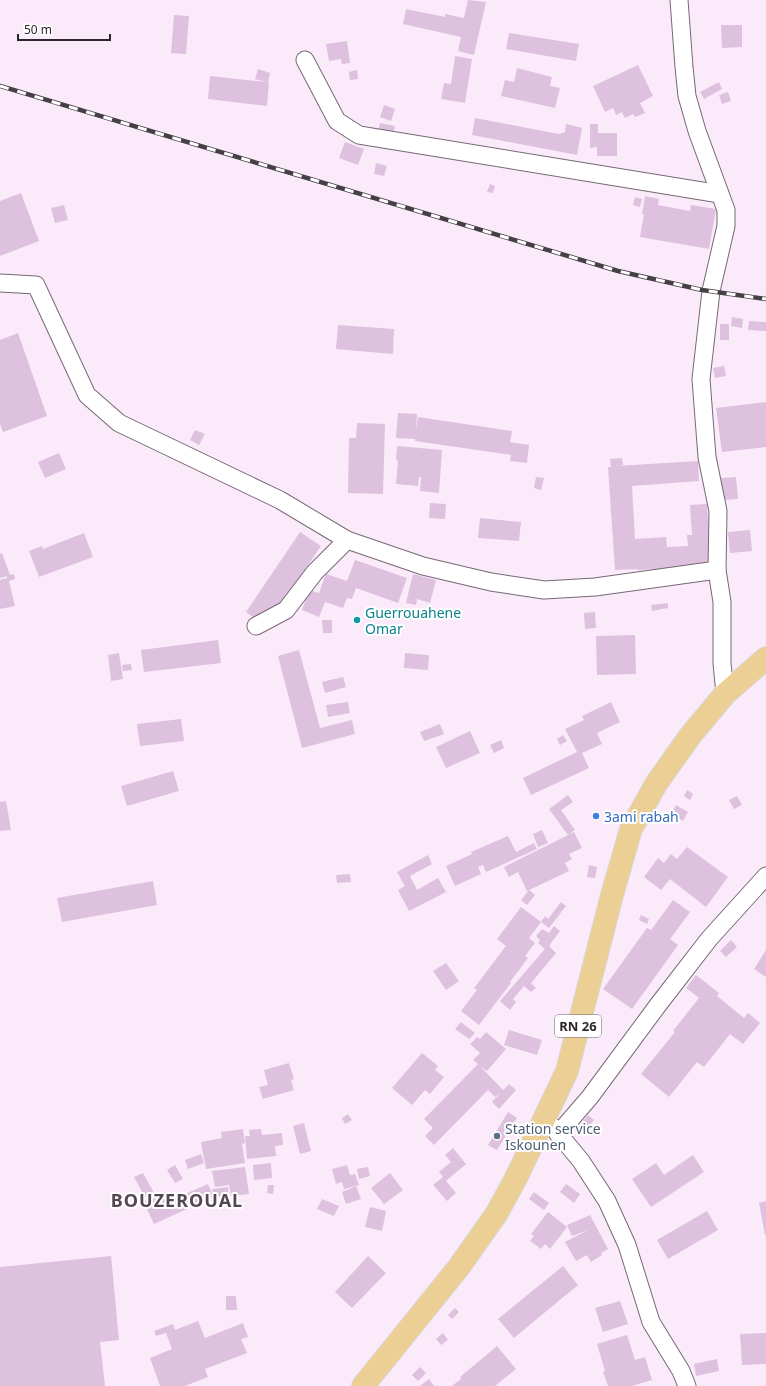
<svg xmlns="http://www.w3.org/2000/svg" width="766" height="1386" viewBox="0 0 766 1386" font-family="'Noto Sans',sans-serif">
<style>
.building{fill:#ddc1de}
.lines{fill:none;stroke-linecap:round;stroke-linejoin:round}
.minor-casing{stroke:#766876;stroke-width:19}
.major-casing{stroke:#d9d8d9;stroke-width:24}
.minor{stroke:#fff;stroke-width:17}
.major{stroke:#ebcf95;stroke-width:22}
.rail-casing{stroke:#463f45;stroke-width:4.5}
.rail{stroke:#fff;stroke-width:3;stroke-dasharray:9;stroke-linecap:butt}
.culture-dot{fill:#0f9aa8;stroke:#fff;stroke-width:1.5}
.shop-dot{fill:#3f7fe0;stroke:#fff;stroke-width:1.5}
.service-dot{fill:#5c6f8a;stroke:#fff;stroke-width:1.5}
.labels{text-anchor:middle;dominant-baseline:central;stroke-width:4;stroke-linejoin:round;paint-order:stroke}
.shield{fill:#fff;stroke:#6b676b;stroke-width:1}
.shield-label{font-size:13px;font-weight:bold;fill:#2b262b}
.culture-label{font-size:14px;fill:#0d838f;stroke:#fff;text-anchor:start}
.shop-label{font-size:14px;fill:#366cbe;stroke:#fff;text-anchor:start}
.service-label{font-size:14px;fill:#4e5e75;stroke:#fff;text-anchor:start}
.district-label{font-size:18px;font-weight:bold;letter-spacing:1px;fill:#544754;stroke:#fff}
</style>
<rect width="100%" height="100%" fill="#fbebfa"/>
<g class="building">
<polygon points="468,0 486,2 474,55 458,51 461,37 403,24 406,9 445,17 445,14 464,18"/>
<polygon points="174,15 189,16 186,54 171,53"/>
<polygon points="721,25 742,25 742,47 722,48"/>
<polygon points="509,33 579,44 576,61 506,49"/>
<polygon points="347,41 350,63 342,64 341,59 329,61 326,44"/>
<polygon points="455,56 472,59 465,103 441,99 444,83 451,84"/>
<polygon points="638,65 653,96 640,103 645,113 635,117 633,114 625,118 622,112 616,115 613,108 605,112 593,86"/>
<polygon points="517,68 552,77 550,86 560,88 555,108 501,96 505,80 514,82"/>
<polygon points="258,69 270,73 268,83 269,83 267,106 208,99 210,76 266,82 255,79"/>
<polygon points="357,70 358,79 350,80 349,72"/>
<polygon points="719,82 722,89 704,99 700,92"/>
<polygon points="728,92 731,101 722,104 719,95"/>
<polygon points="384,105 395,109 391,121 380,117"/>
<polygon points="475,118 559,134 565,132 566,124 582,128 577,155 472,135"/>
<polygon points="380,123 395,126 393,135 378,132"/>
<polygon points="590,124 598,124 598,133 617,133 617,156 597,156 597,147 590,148"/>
<polygon points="345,142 364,149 358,165 339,158"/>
<polygon points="376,163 387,166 384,176 374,174"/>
<polygon points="490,184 495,186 493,193 487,192"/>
<polygon points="21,193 39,241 0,256 0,201"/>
<polygon points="645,196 659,199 658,205 690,211 691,205 716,209 709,249 640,237 644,214 642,214"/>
<polygon points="635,197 642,199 640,207 633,205"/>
<polygon points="64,205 68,220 55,223 51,208"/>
<polygon points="732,317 743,319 742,328 731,326"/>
<polygon points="749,321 766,322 766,331 748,330"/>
<rect x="720" y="324" width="9" height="16"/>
<polygon points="338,325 394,329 393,354 336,349"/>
<polygon points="18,333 47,416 3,432 0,424 0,340"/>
<polygon points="724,366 726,376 715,378 713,368"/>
<polygon points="766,402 766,447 722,452 716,408"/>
<polygon points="398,413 417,414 416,430 418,417 512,431 510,442 529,445 527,463 510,461 511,455 415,441 415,439 396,438"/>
<polygon points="357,423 385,424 383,494 348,493 349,438 356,438"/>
<polygon points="195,430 205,434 199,445 190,440"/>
<polygon points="397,446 442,450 439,493 420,491 421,477 419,477 418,486 396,484 398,461 396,460"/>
<polygon points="59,453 66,469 45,478 38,462"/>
<polygon points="622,458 623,465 616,466 698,461 699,481 632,486 635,539 666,537 667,547 688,546 687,535 692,535 690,505 707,504 711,566 637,570 637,569 615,570 608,467 611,467 610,459"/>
<polygon points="536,477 544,478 541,490 534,488"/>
<polygon points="736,477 738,499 724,500 721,478"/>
<polygon points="430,503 446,504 445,519 429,518"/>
<polygon points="480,518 521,522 519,541 478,538"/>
<polygon points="750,530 752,551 730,553 728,532"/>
<polygon points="300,532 321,546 276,612 269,616 263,612 257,620 246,612"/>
<polygon points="84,533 93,557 39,577 29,551 42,546 43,549"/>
<polygon points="2,553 10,575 14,574 15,579 9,581 15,606 0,609 0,580 7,578 7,576 0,578 0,554"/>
<polygon points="355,560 407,578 398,603 356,588 352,599 347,598 343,608 325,602 319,617 302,610 309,590 319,593 326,574 347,581"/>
<polygon points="413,574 436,580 430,603 417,599 416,605 406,603"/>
<polygon points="668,603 668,608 652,611 651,605"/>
<polygon points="595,612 596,628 585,629 584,613"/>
<polygon points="322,620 332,620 332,633 323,633"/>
<polygon points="635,635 636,674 597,675 596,636"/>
<polygon points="218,640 221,663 144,672 141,650"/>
<polygon points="299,650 320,728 352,720 355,734 302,748 278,656"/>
<polygon points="119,653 123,679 111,681 108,655"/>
<polygon points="405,653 429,655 428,670 404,668"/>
<polygon points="131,664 132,670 123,671 122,665"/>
<polygon points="343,677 346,687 325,693 322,682"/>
<polygon points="348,702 350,713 328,717 326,705"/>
<polygon points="611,702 620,722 597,733 602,744 582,753 589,768 531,795 523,778 577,752 565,729 584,720 582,716"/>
<polygon points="181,719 184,741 140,746 137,724"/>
<polygon points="440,724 444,734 424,741 420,732"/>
<polygon points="470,731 480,753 446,768 436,747"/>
<polygon points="563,735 567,741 560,745 557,739"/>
<polygon points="501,740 504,748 494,753 490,745"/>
<polygon points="173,771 179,791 127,806 121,786"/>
<polygon points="687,790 693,794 690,800 684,796"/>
<polygon points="568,795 573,802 561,810 575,830 568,835 549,809"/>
<polygon points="737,796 742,805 734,809 729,800"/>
<polygon points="6,801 11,830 0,831 0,802"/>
<polygon points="676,805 688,812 683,821 671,814"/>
<polygon points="542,830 548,843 538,847 533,834"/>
<polygon points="574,832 582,848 569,854 572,859 565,863 569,871 527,891 518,872 509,877 504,867"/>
<polygon points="508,836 516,852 534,843 537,849 486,872 483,865 478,867 481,874 455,886 446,866 472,854 471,852"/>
<polygon points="687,847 728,877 706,907 670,879 661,890 644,877 658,858 664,863 671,854 677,859"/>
<polygon points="428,855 432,864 410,876 417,890 438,878 446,892 409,911 398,890 405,886 397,872"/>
<polygon points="589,865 597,867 595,878 587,877"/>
<polygon points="350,874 351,882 337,883 336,875"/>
<polygon points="153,881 157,905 62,922 57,898"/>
<polygon points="529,890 535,895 527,905 521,900"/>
<polygon points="673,900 690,912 670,939 678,945 632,1009 603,989 647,928 651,930"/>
<polygon points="561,902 566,906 549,928 541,922 529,938 535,943 525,956 528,958 510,982 511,983 479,1025 461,1011 477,990 474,988 506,946 497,939 521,907 541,922 545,916 548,919"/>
<polygon points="641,915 649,919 647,924 639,920"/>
<polygon points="554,926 560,931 549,946 556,953 531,983 536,988 531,992 524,986 513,999 516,1002 510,1010 500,1001 545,949 538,943 540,940 536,936 542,929 549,933"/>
<polygon points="731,940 737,947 726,957 720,951"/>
<polygon points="766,950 766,977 754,969"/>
<polygon points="446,963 459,981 446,990 433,971"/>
<polygon points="696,975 719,993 717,996 744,1018 748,1013 760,1023 743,1044 730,1034 704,1067 697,1062 669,1097 641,1074 675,1032 673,1031 699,998 686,988"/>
<polygon points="461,1022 475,1033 469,1039 455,1029"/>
<polygon points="509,1030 542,1040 537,1055 504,1045"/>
<polygon points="486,1032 506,1049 487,1071 480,1066 503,1090 509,1084 516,1090 499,1109 492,1102 501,1092 495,1097 488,1090 434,1145 425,1136 433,1128 424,1119 478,1064 473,1060 480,1053 470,1044 477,1037 480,1039"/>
<polygon points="422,1053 438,1066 435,1070 444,1077 430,1094 425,1090 412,1105 392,1088"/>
<polygon points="289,1063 294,1079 291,1080 294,1090 263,1099 259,1087 268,1085 264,1070"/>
<polygon points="508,1112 517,1118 497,1150 488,1145"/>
<polygon points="348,1114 352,1120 345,1124 342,1118"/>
<polygon points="588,1115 594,1120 586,1129 580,1125"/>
<polygon points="304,1123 311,1151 300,1154 293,1126"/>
<polygon points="243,1129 245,1143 242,1144 245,1163 206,1169 201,1142 222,1138 221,1132"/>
<polygon points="261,1129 262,1135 282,1133 283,1145 275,1146 276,1156 247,1159 245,1136 250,1136 249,1130"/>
<polygon points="453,1148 466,1164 446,1181 456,1193 447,1201 433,1185 443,1177 439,1172 451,1162 445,1155"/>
<polygon points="201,1154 204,1163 188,1169 185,1160"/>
<polygon points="693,1155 704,1172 651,1207 632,1179 656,1163 664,1175"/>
<polygon points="271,1163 272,1178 254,1180 253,1165"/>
<polygon points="175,1165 183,1179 175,1183 167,1170"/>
<polygon points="347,1165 350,1175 355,1174 359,1185 344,1189 342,1182 336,1184 332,1169"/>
<polygon points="245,1167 249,1194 231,1196 229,1185 215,1187 212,1171"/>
<polygon points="368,1167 370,1176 359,1179 357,1169"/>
<polygon points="143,1173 154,1193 145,1197 134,1177"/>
<polygon points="390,1173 403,1190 384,1204 371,1188"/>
<polygon points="208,1184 213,1196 212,1189 228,1187 229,1196 213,1197 154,1224 143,1201 162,1192 167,1202"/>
<polygon points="566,1184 580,1194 574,1203 560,1192"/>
<polygon points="268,1185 274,1185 273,1194 267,1193"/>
<polygon points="356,1186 361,1199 346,1204 342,1192"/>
<polygon points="534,1192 549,1203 544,1210 529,1199"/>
<polygon points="322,1199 339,1206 334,1216 317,1209"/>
<polygon points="766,1201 766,1235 765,1235 759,1203"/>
<polygon points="370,1207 386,1211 382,1231 365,1227"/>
<polygon points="707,1211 718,1230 668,1259 657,1240"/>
<polygon points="548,1212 567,1227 550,1249 545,1244 541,1249 530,1241 534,1236 531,1234"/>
<polygon points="590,1215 608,1249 601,1253 602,1255 591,1262 587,1255 576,1261 565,1242 588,1230 572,1236 567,1225"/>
<polygon points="111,1256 119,1340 100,1342 105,1386 0,1386 0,1267"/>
<polygon points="368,1256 386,1273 352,1308 335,1292"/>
<polygon points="563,1266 578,1285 514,1338 498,1319"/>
<polygon points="226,1296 236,1296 237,1310 226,1310"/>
<polygon points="620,1301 628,1324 603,1332 595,1308"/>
<polygon points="455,1308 459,1312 452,1319 448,1315"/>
<polygon points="198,1321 205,1338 243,1323 248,1337 241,1339 247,1353 205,1369 208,1377 185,1386 160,1386 150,1358 172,1349 166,1333 156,1336 154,1331 173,1324 175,1330"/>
<polygon points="443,1333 448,1340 441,1345 436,1339"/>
<polygon points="766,1333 766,1364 742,1365 740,1334"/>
<polygon points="627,1335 635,1360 645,1357 652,1380 632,1386 608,1386 603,1372 605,1371 597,1344"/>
<polygon points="497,1346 516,1369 495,1386 452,1386 461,1379 460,1377"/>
<polygon points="717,1359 719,1371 696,1376 694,1364"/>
<polygon points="420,1367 426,1373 418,1381 412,1375"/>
<polygon points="429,1379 434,1386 420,1386"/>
</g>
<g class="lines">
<defs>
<g id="minor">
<polyline points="679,0 684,67 687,96 697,131 726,210 726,226 711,291 701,379 707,457 718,511 717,570 722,602 722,663 725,694"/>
<polyline points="305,60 337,121 359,135 720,194"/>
<polyline points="0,283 36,285 87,395 119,423 280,500 347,540 423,566 491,582 544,590 595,587 717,570"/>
<polyline points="256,626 286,610 315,572 347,540"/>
<polyline points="552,1126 581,1161 607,1201 627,1245 651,1322 681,1371 687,1386"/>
<polyline points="558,1134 590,1097 658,1005 709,939 766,876"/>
</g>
<polyline id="major" points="363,1386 459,1267 497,1213 517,1176 567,1071 612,895 631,829 656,784 690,736 725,694 766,658"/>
</defs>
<use href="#minor" class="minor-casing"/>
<use href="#major" class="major-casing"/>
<use href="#minor" class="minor"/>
<use href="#major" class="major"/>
<defs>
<polyline id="rail" points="0,86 618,271 702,290 766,299"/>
</defs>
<use href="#rail" class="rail-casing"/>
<use href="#rail" class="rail"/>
</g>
<circle class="culture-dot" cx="357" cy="620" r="4"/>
<circle class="shop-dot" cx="596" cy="816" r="4"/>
<circle class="service-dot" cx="497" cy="1136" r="4"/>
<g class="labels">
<rect class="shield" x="555" y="1015" width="46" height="22" rx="3"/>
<g class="shield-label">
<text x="578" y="1026">RN 26</text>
</g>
<g class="culture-label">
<text x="365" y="612">Guerrouahene<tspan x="365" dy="16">Omar</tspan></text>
</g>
<g class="shop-label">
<text x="604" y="816">3ami rabah</text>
</g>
<g class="service-label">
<text x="505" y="1128">Station service<tspan x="505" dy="16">Iskounen</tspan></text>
</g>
<g class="district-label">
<text x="177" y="1200">BOUZEROUAL</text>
</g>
</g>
<path d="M18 34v6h92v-6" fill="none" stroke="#2b262b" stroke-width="2"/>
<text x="24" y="34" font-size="12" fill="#2b262b" stroke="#ffffff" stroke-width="3" paint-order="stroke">50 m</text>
</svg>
